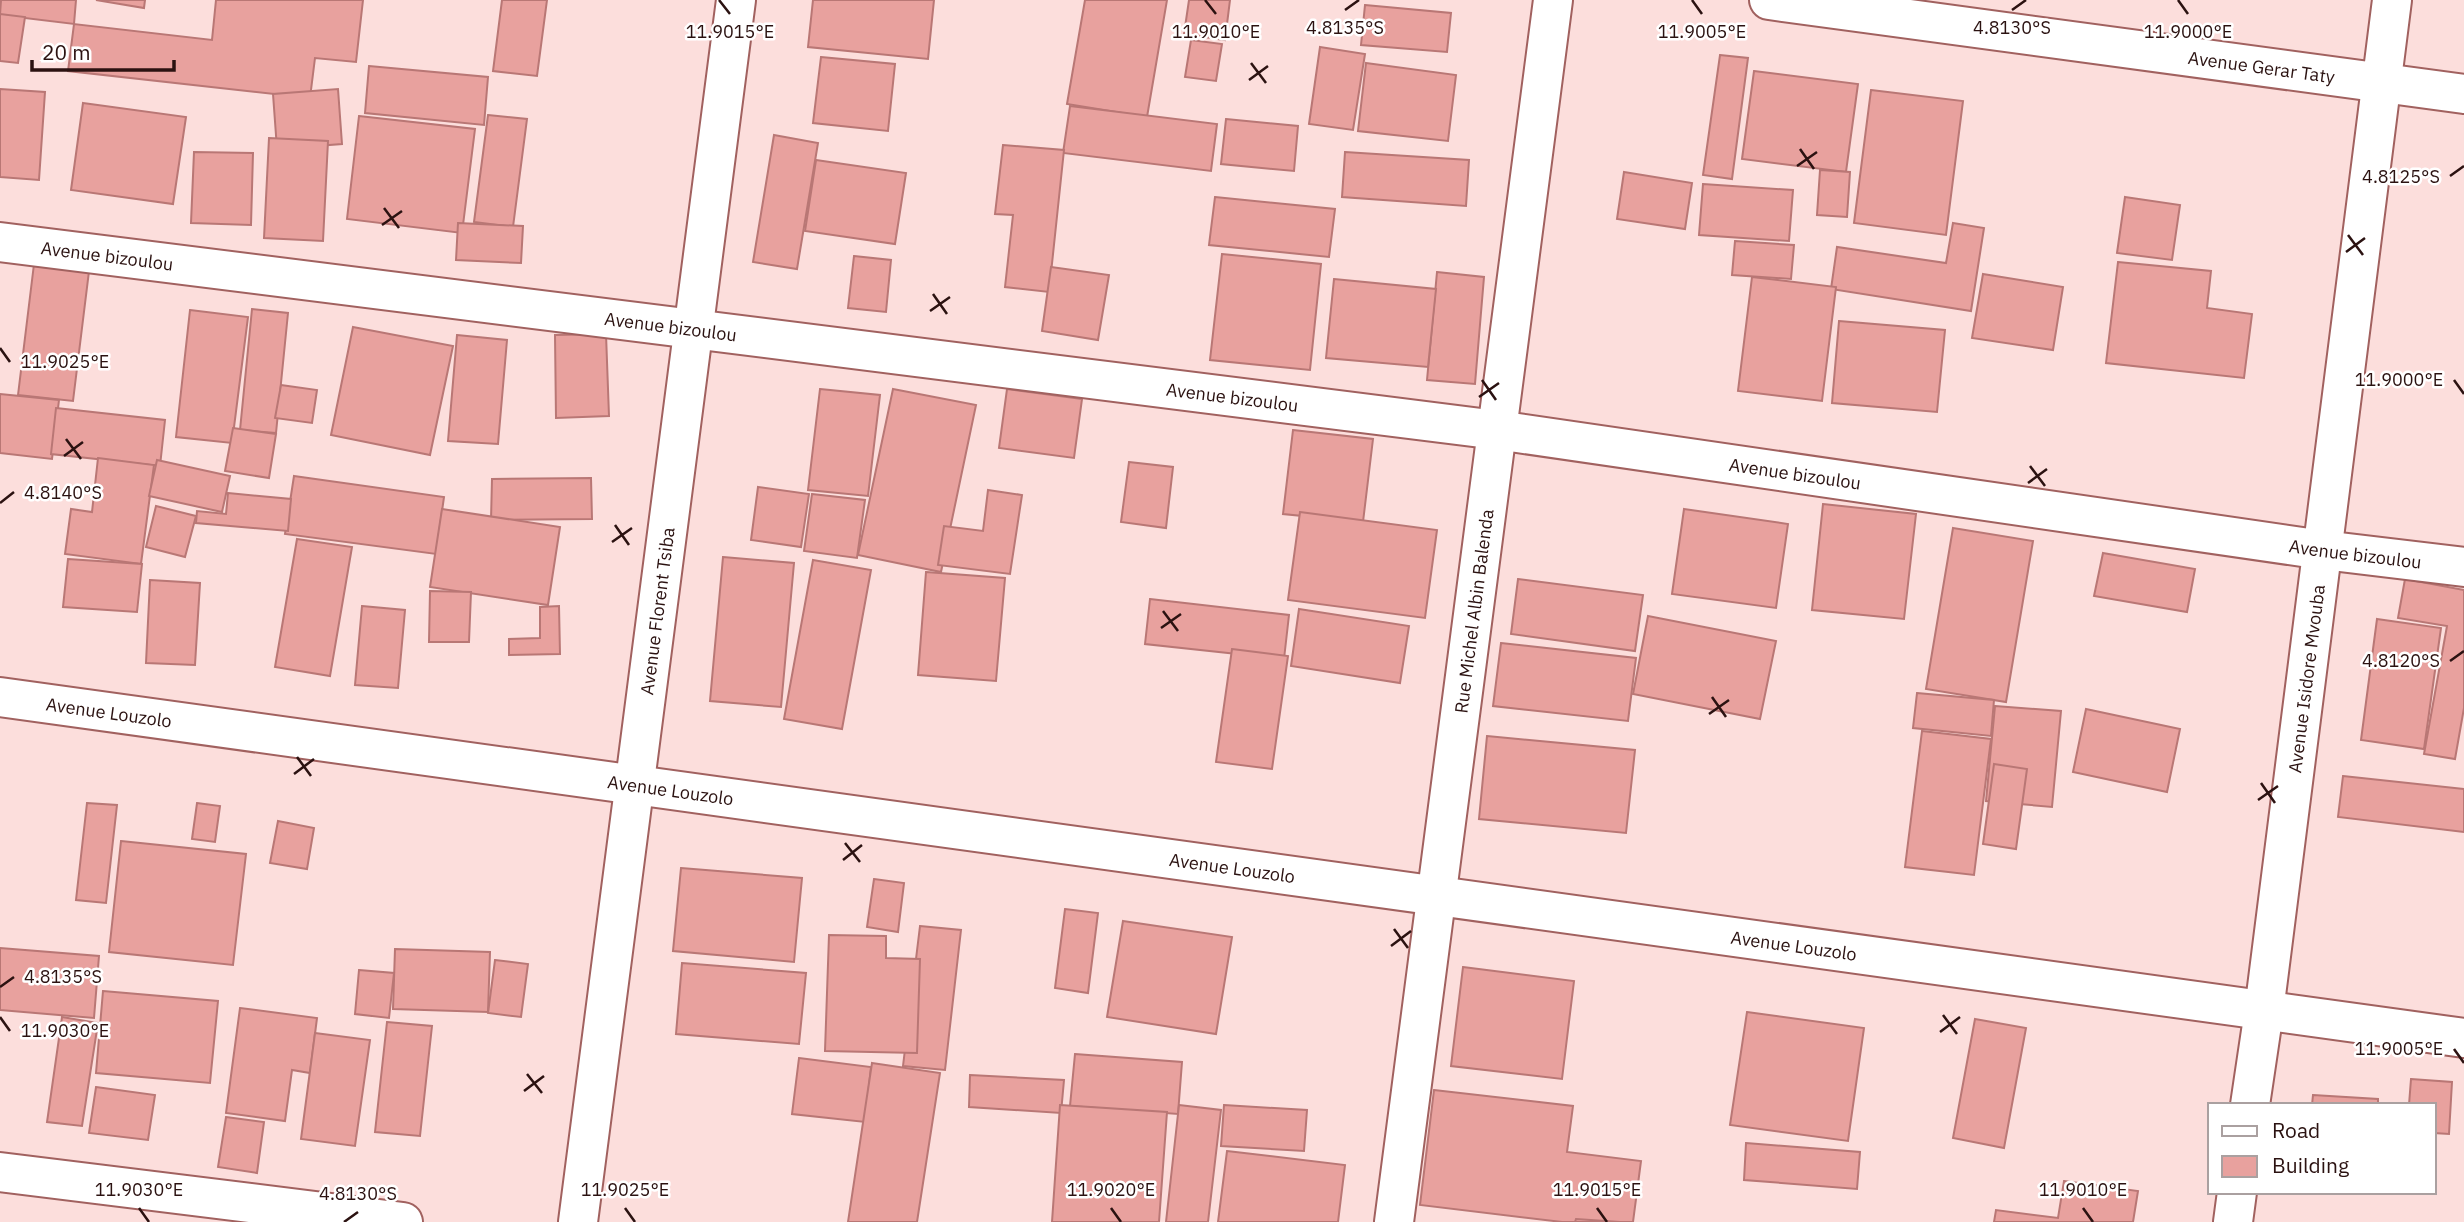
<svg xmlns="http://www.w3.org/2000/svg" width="2464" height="1222" viewBox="0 0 2464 1222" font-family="'IBM Plex Sans',sans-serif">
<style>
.building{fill:#e8a19e;stroke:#b97775;stroke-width:2}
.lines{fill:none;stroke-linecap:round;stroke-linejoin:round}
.minor-casing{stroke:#a1615f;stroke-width:42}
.minor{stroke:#fff;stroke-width:38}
.ticks{fill:none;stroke:#2b1211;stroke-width:2.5}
.labels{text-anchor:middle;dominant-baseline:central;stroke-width:5;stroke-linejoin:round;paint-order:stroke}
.street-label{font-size:18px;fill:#2b1211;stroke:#fff}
.ticks-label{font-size:18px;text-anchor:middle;fill:#2b1211;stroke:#fff;stroke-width:5;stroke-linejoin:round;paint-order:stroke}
</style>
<rect width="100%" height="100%" fill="#fcdedc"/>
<g class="building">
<polygon points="1,0 76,0 74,24 0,15"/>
<polygon points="96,0 145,0 144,8"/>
<polygon points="216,0 363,0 356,62 315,58 310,98 68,71 74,24 212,40"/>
<polygon points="502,0 547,0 537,76 493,71"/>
<polygon points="813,0 934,0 928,59 808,47"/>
<polygon points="1085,0 1167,0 1147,117 1067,104"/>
<polygon points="1189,0 1230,0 1225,40 1184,34"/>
<polygon points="1365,5 1451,13 1447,52 1361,45"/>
<polygon points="0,14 25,17 18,63 0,61"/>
<polygon points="1191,40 1222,44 1216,81 1185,77"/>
<polygon points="1320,47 1365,54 1353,130 1309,124"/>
<polygon points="1720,55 1748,58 1732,179 1703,175"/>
<polygon points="821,57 895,64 888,131 813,123"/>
<polygon points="1366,63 1456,75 1448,141 1358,131"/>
<polygon points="369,66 488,77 484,125 365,113"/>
<polygon points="1754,71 1858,84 1846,172 1742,159"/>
<polygon points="0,89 45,92 39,180 0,177"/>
<polygon points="338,89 342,144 277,149 273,94"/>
<polygon points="1871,90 1963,101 1946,235 1854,223"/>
<polygon points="83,103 186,117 173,204 71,190"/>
<polygon points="1070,106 1217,124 1211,171 1063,153"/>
<polygon points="488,115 527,119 513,227 474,222"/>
<polygon points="359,116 475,129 462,233 347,219"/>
<polygon points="1226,119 1298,126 1294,171 1221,164"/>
<polygon points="774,135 818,143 797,269 753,262"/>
<polygon points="269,138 328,141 323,241 264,238"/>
<polygon points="1003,145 1064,150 1049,292 1005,287 1013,215 995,214"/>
<polygon points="194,152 253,153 251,225 191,223"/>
<polygon points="1345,152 1469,160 1466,206 1342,197"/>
<polygon points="816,160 906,173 895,244 805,231"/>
<polygon points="1820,170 1850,172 1847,217 1817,215"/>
<polygon points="1624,172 1692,183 1685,229 1617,219"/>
<polygon points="1703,184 1793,190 1789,241 1699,235"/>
<polygon points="1215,197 1335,209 1329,257 1209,245"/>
<polygon points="2125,197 2180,205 2172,260 2117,253"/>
<polygon points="458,223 523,226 521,263 456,260"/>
<polygon points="1953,223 1984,228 1971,311 1831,289 1837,247 1946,263"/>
<polygon points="1735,241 1794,245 1791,279 1732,275"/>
<polygon points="1222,254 1321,264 1310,370 1210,360"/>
<polygon points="854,256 891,260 886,312 848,308"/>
<polygon points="2118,262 2211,271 2207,308 2252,314 2244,378 2106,363"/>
<polygon points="34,264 89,271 73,401 18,395"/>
<polygon points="1051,267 1109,275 1098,340 1042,331"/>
<polygon points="1437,272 1484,277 1475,384 1427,380"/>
<polygon points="1983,274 2063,287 2053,350 1972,338"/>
<polygon points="1752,277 1836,287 1822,401 1738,391"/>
<polygon points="1334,279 1436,289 1428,367 1326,358"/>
<polygon points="252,309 288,313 276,433 240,430"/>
<polygon points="190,310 248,317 232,443 176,437"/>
<polygon points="1839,321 1945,330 1937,412 1832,403"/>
<polygon points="353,327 453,346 430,455 331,435"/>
<polygon points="606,334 609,416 556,418 555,335"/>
<polygon points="457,335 507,340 498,444 448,441"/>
<polygon points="281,385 317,390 312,423 275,418"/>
<polygon points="820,389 880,395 868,496 808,490"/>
<polygon points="893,389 976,405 941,572 858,555"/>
<polygon points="1007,389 1082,399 1074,458 999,448"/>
<polygon points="0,394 59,400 52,459 0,453"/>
<polygon points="56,408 165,420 160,466 51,454"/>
<polygon points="233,428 276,434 269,478 225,471"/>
<polygon points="1293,430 1373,439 1363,522 1283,514"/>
<polygon points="98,458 154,465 141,564 65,554 71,509 92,512"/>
<polygon points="157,460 230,476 222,512 149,496"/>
<polygon points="1129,462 1173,467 1166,528 1121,522"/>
<polygon points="294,476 444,497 436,554 285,534"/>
<polygon points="591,478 592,519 491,520 492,479"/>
<polygon points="758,487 809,494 801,547 751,540"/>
<polygon points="988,490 1022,495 1010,574 938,565 944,526 983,531"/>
<polygon points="228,493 291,499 288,531 196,523 197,511 226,514"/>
<polygon points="812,494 865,500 857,558 804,551"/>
<polygon points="1823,504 1916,514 1904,619 1812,610"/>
<polygon points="156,506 196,516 185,557 146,547"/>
<polygon points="442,509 560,527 548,605 430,587"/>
<polygon points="1684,509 1788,524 1776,608 1672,594"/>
<polygon points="1300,512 1437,530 1425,618 1288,600"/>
<polygon points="1953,528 2033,541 2006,702 1926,689"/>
<polygon points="297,539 352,547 330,676 275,667"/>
<polygon points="2103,553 2195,569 2187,612 2094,596"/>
<polygon points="723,557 794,563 781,707 710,701"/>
<polygon points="68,559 142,564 137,612 63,607"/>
<polygon points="813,560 871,570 842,729 784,719"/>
<polygon points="926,572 1005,578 996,681 918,675"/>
<polygon points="1518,579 1643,595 1635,651 1511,634"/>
<polygon points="2405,579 2464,590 2464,708 2455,759 2424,754 2447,626 2398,618"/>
<polygon points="150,580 200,583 195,665 146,663"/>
<polygon points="430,591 471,592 469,642 429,642"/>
<polygon points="1150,599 1289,615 1284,659 1145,644"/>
<polygon points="362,606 405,610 398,688 355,685"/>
<polygon points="559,606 560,654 509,655 509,639 540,638 540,607"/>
<polygon points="1299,609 1409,626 1400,683 1291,666"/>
<polygon points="1648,616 1776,641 1760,719 1633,694"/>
<polygon points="2377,619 2441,628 2424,749 2361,740"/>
<polygon points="1501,643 1636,658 1628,721 1493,706"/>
<polygon points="1232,649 1288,656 1272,769 1216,762"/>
<polygon points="1917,693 1994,700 1991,736 1913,728"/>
<polygon points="1995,706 2061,711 2052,807 1986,801"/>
<polygon points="2086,709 2180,729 2167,792 2073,772"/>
<polygon points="1922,731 1991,739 1974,875 1905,867"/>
<polygon points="1487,736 1635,750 1626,833 1479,819"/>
<polygon points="1994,764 2027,769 2016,849 1983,844"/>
<polygon points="2343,776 2464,789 2464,832 2338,817"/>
<polygon points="87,803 117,805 106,903 76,900"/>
<polygon points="197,803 220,806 215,842 192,839"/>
<polygon points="278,821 314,828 307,869 270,863"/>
<polygon points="121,841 246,854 233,965 109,952"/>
<polygon points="681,868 802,878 794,962 673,951"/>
<polygon points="874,879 904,883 898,932 867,927"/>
<polygon points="1065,909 1098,913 1088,993 1055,988"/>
<polygon points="1123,921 1232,937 1216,1034 1107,1017"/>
<polygon points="920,926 961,930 945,1070 903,1066"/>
<polygon points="829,935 886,936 886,958 920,959 917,1053 825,1051"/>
<polygon points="0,948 99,956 94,1018 0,1010"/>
<polygon points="395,949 490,952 488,1012 393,1009"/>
<polygon points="495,960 528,964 521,1017 488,1013"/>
<polygon points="682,963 806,973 799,1044 676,1034"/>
<polygon points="1463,967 1574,981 1562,1079 1451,1066"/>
<polygon points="359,970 394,973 389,1018 355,1014"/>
<polygon points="103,991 218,1001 210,1083 96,1073"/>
<polygon points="240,1008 317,1018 310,1073 292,1070 285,1121 226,1113"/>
<polygon points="1747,1012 1864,1028 1848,1141 1730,1125"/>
<polygon points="62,1017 98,1023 82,1126 47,1122"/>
<polygon points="1975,1019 2026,1028 2004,1148 1953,1138"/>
<polygon points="387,1022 432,1026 420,1136 375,1132"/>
<polygon points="315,1033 370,1040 355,1146 301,1139"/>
<polygon points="1075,1054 1182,1062 1178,1114 1070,1106"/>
<polygon points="799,1058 871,1067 865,1122 792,1114"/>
<polygon points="872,1063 940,1073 917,1222 848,1222"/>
<polygon points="970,1075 1064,1080 1061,1113 969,1107"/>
<polygon points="2411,1079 2452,1082 2449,1134 2434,1133 2434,1105 2409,1105"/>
<polygon points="96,1087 155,1095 148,1140 89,1133"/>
<polygon points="1434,1090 1573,1106 1567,1152 1641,1161 1633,1222 1562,1222 1420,1205"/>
<polygon points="2313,1095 2378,1099 2378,1105 2312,1105"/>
<polygon points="1060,1105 1167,1112 1159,1222 1052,1222"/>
<polygon points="1179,1105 1221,1110 1208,1222 1166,1222"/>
<polygon points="1224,1105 1307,1110 1304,1151 1221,1146"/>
<polygon points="226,1117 264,1122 257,1173 218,1167"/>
<polygon points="1746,1143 1860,1152 1857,1189 1744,1180"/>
<polygon points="1227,1151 1345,1165 1338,1222 1218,1222"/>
<polygon points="2064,1181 2138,1191 2133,1222 1994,1222 1996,1210 2058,1218"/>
<polygon points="1576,1219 1620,1222 1575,1222"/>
</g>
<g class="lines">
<defs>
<g id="minor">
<path id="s1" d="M 1769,0 L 2464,94"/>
<path id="s2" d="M 0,242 L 1497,430 L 2323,550 L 2464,567"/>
<path id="s3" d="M 0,697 L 2464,1038"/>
<path id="s4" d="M 2250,1105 L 2264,1011 L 2392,0"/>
<polyline points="0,1172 403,1222"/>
<path id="s5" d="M 578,1222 L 736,0"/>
<path id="s6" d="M 1394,1222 L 1553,0"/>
<polyline points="2233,1222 2237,1192"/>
</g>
</defs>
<use href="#minor" class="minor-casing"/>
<use href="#minor" class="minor"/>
</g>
<path class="ticks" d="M 719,0 L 730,14M 1205,0 L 1216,14M 1692,0 L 1702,14M 2178,0 L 2188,14M 1345,10 L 1359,0M 2012,10 L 2026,0M 1251,63 L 1266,83M 1249,80 L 1268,66M 1800,149 L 1814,169M 1797,166 L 1817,152M 2450,176 L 2464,166M 384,208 L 399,228M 382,225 L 402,211M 2348,235 L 2363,255M 2346,252 L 2365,238M 933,294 L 947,314M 930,311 L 950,297M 0,348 L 10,362M 1482,380 L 1496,400M 2454,380 L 2464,394M 1479,397 L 1499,383M 66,439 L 81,459M 64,456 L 83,442M 2030,466 L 2045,486M 2028,483 L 2047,469M 0,503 L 14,492M 615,525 L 629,545M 612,542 L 632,528M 1163,611 L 1178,631M 1161,628 L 1181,614M 2450,661 L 2464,651M 1712,697 L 1726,717M 1709,714 L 1729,700M 297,757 L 311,776M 294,774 L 314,759M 2261,783 L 2275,803M 2258,800 L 2278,786M 845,843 L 860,862M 843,860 L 862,845M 1394,929 L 1408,948M 1391,946 L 1411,931M 0,987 L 14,977M 1943,1015 L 1957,1034M 0,1017 L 10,1031M 1940,1032 L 1960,1017M 2454,1049 L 2464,1063M 527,1074 L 542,1093M 524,1091 L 544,1076M 139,1208 L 149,1222M 625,1208 L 635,1222M 1111,1208 L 1121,1222M 1597,1208 L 1607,1222M 2083,1208 L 2093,1222M 344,1222 L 358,1212"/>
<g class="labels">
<g class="street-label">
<text stroke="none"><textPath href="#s1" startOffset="497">Avenue Gerar Taty</textPath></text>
<text stroke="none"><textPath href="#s2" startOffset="108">Avenue bizoulou</textPath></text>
<text stroke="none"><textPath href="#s2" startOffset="676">Avenue bizoulou</textPath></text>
<text stroke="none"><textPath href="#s2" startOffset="1242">Avenue bizoulou</textPath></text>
<text stroke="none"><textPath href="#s2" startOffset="1810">Avenue bizoulou</textPath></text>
<text stroke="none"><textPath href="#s2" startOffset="2376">Avenue bizoulou</textPath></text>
<text stroke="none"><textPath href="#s5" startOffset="616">Avenue Florent Tsiba</textPath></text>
<text stroke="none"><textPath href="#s6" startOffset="616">Rue Michel Albin Balenda</textPath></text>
<text stroke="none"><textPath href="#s4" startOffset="430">Avenue Isidore Mvouba</textPath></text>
<text stroke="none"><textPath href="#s3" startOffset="110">Avenue Louzolo</textPath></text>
<text stroke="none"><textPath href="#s3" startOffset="677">Avenue Louzolo</textPath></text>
<text stroke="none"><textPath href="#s3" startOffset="1244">Avenue Louzolo</textPath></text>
<text stroke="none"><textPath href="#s3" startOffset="1811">Avenue Louzolo</textPath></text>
</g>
</g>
<g class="ticks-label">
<text x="1345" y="34">4.8135°S</text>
<text x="2012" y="34">4.8130°S</text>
<text x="730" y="38">11.9015°E</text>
<text x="1216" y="38">11.9010°E</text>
<text x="1702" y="38">11.9005°E</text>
<text x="2188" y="38">11.9000°E</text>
<text x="2401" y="183">4.8125°S</text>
<text x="65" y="368">11.9025°E</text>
<text x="2399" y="386">11.9000°E</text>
<text x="63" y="499">4.8140°S</text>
<text x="2401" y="667">4.8120°S</text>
<text x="63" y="983">4.8135°S</text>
<text x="65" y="1037">11.9030°E</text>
<text x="2399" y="1055">11.9005°E</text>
<text x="139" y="1196">11.9030°E</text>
<text x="625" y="1196">11.9025°E</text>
<text x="1111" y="1196">11.9020°E</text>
<text x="1597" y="1196">11.9015°E</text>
<text x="2083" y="1196">11.9010°E</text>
<text x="358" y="1200">4.8130°S</text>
</g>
<rect x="2208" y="1103" width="228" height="91" fill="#ffffff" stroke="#aaa0a0" stroke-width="2"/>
<rect x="2222" y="1126" width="35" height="10" fill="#ffffff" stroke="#aaa0a0" stroke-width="2"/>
<text x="2272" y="1138" font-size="21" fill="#2b1211">Road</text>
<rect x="2222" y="1156" width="35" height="21" fill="#e8a19e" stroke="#aaa0a0" stroke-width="2"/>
<text x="2272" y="1173" font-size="21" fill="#2b1211">Building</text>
<path d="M32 60v10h142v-10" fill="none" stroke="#2b1211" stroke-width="3.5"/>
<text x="42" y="60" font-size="21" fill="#2b1211" stroke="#ffffff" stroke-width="5" paint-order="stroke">20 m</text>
</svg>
